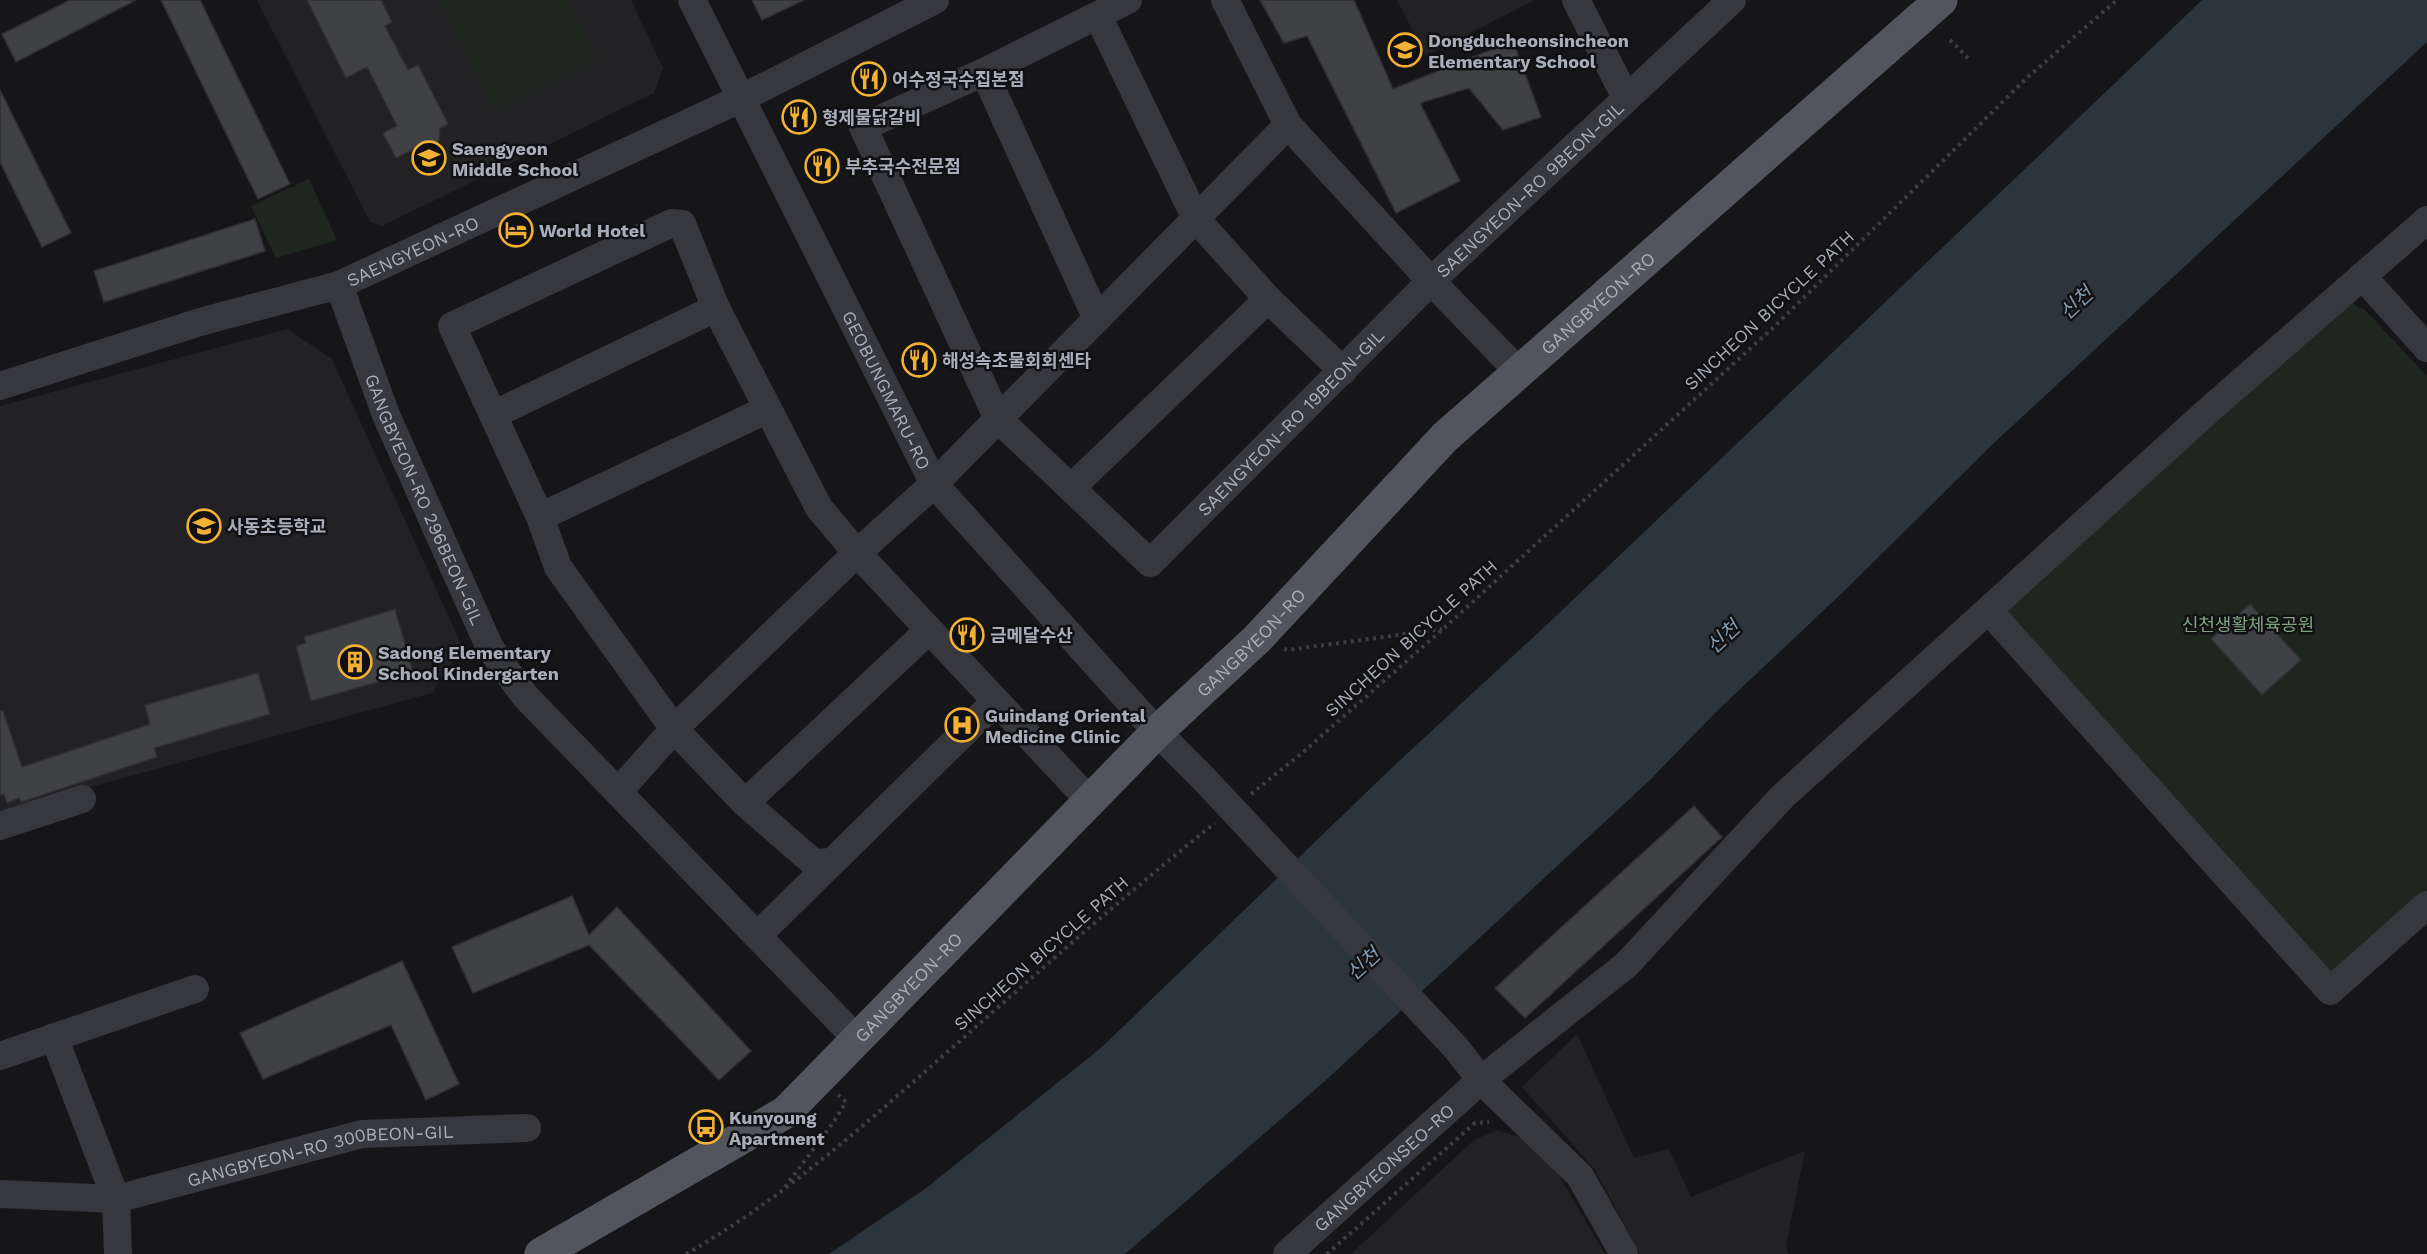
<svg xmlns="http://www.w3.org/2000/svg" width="2427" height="1254" viewBox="0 0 2427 1254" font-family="'Work Sans','Noto Sans KR',sans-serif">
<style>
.built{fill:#222225}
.green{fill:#1e261f}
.water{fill:#2c353c}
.building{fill:#404145;stroke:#303034;stroke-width:1.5}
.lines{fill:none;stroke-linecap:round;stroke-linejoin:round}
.path{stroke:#3d3f44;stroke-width:4;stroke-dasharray:3 4.5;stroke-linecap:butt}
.minor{stroke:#37383d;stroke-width:28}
.major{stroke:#53555c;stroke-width:33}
.minor-bridge{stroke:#37383d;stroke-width:28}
.labels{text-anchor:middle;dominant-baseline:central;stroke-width:5;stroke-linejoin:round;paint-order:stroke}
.poi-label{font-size:18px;font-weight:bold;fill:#a8adb8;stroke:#111113;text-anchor:start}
.street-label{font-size:18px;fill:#a8adb8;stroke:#111113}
.park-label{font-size:18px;fill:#7fa381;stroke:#111113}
.water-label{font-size:20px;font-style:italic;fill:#7f9bb3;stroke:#111113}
</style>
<rect width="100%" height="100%" fill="#161618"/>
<g class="built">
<polygon points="257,0 631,0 663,68 654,93 382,226 370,222"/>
<polygon points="1397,0 1535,0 1426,56"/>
<polygon points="287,329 332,359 462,646 432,693 0,812 0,406"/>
<polygon points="1577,1034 1634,1158 1669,1149 1691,1197 1805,1151 1786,1246 1788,1254 1640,1254 1595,1170 1522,1087"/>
<polygon points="1498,1130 1541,1145 1605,1254 1351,1254 1474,1140"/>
</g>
<g class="green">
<polygon points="439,0 568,0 598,59 495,111"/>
<polygon points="309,179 337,240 276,258 251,206"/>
<polygon points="2346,296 2357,307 2364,309 2427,376 2427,890 2326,981 1995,610"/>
</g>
<polygon class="water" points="2202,0 2427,0 2427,42 1995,442 1842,593 1716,712 1651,779 1325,1081 1125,1254 829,1254 925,1189 1102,1047 1398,762 1554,618"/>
<g class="building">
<polygon points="70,0 136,0 16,62 2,34"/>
<polygon points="161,0 200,0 290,184 258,199"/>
<polygon points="307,0 381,0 392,22 385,26 408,70 418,65 448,124 440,128 439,140 437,144 433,146 422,145 396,158 383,133 397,126 367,67 346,78"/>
<polygon points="752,0 804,0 762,20"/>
<polygon points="1260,0 1354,0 1393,89 1513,41 1541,117 1503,130 1469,88 1420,103 1460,181 1396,213 1307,36 1284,43"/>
<polygon points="0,90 71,233 42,247 0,162"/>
<polygon points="255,219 265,251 104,302 94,271"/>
<polygon points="2250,604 2301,660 2262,695 2211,639"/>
<polygon points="395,609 413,672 311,701 296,646 306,643 304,637"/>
<polygon points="258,673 270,714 154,748 157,757 21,802 19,798 7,803 4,794 0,795 0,711 3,711 22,767 150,724 145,705"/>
<polygon points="1694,806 1722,837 1525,1018 1495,988"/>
<polygon points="572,896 589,935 617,907 751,1051 719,1080 589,945 473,993 452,947"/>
<polygon points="402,961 459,1084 426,1100 391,1025 263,1079 240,1033"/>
</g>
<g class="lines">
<g class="path">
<polyline points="1950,40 1968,58"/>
<polyline points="1284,649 1288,650 1442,629"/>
<polyline points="1251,794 1302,753 1443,629 1776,325 2029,76 2117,0"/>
<polyline points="785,1187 833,1123 846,1102 838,1095"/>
<path d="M 686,1254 C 781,1200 863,1126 945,1054 C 1034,976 1122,897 1215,823"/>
<polyline points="1327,1254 1475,1123 1489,1122"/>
</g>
<g class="minor">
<path id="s1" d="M 692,0 L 934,484 L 1157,732 L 1204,779"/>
<path id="s2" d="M 1128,0 L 984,72 L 863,127 L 998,419 L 1150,563 L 1431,281 L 1732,0"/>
<polyline points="1225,0 1288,125 1431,281 1519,372"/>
<polyline points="1576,0 1626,98"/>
<polyline points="1098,16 1196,219 1268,299 1343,371"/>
<polyline points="984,72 1097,319"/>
<polyline points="2362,276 2427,348"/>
<path id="s3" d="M 339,285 L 386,415 L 451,561 L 490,648 L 525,696 L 857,1039"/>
<path id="s4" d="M 0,386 L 200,322 L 339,285 L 740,99 L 935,0"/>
<polyline points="493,415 716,308"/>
<polyline points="1071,488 1268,299"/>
<polyline points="540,517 768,409"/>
<polyline points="1989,611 2330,991 2427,905"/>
<polyline points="929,630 745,803 674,729 558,567 540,517 452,326 672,223 682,224 716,308 819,508 857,553 1090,801"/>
<polyline points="618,792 674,729 857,553 934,484 1288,125"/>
<polyline points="745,803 814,863 832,862"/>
<polyline points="0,826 82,799"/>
<polyline points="757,936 996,701"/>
<polyline points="54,1037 116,1199 118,1254"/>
<polyline points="1456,1048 1481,1080 1580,1176 1624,1254"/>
<polyline points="0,1056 195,989"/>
<path id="s5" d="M 0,1194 L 116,1199 L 362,1134 L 527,1128"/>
<path id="s6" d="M 1287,1254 L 1481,1080 L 1626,965 L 1782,797 L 2210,409 L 2427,220"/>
</g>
<path class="major" id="s7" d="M 541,1254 L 786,1112 L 1157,732 L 1257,639 L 1445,437 L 1941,0"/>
<polyline class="minor-bridge" points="1204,779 1456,1048"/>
</g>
<defs>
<symbol id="school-ring" viewBox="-11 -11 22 22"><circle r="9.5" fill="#111113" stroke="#f2b134" stroke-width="1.5"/><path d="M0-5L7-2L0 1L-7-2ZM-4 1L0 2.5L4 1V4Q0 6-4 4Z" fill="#f2b134"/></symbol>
<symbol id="restaurant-ring" viewBox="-11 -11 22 22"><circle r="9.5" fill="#111113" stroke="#f2b134" stroke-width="1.5"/><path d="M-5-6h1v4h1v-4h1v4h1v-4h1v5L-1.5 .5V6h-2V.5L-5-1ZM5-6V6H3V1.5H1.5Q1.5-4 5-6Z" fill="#f2b134"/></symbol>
<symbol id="hotel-ring" viewBox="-11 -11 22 22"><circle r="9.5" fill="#111113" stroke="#f2b134" stroke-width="1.5"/><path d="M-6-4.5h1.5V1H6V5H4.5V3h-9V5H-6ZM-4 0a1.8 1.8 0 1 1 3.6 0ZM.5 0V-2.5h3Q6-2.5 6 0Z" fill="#f2b134"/></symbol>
<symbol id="building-ring" viewBox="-11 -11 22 22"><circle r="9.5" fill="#111113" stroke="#f2b134" stroke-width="1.5"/><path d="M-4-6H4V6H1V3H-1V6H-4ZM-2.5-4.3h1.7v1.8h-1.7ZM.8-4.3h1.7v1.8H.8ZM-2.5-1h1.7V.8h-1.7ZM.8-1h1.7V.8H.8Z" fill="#f2b134"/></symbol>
<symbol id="hospital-ring" viewBox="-11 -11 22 22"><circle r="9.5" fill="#111113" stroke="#f2b134" stroke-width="1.5"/><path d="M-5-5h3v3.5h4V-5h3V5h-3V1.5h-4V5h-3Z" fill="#f2b134"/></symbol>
<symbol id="bus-ring" viewBox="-11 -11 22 22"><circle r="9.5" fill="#111113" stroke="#f2b134" stroke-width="1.5"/><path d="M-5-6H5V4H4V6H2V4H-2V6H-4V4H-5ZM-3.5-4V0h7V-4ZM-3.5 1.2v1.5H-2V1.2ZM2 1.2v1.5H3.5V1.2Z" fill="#f2b134"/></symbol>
</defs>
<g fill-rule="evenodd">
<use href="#school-ring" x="1386" y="31" width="38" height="38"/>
<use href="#restaurant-ring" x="850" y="60" width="38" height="38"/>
<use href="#restaurant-ring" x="780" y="98" width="38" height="38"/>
<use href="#school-ring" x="410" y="139" width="38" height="38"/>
<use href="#restaurant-ring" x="803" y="147" width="38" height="38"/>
<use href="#hotel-ring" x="497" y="211" width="38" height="38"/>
<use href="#restaurant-ring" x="900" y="341" width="38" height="38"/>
<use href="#school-ring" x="185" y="507" width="38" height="38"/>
<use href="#restaurant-ring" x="948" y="616" width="38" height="38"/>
<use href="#building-ring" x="336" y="643" width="38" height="38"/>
<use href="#hospital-ring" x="943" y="706" width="38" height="38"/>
<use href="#bus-ring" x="687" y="1108" width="38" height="38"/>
</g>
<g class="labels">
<g class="poi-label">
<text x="1428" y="40">Dongducheonsincheon<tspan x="1428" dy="21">Elementary School</tspan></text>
<text x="892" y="79">어수정국수집본점</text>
<text x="822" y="117">형제물닭갈비</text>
<text x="452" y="148">Saengyeon<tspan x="452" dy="21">Middle School</tspan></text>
<text x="845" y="166">부추국수전문점</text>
<text x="539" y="230">World Hotel</text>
<text x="942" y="360">해성속초물회회센타</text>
<text x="227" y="526">사동초등학교</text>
<text x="990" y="635">금메달수산</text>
<text x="378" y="652">Sadong Elementary<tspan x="378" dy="21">School Kindergarten</tspan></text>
<text x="985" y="715">Guindang Oriental<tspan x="985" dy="21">Medicine Clinic</tspan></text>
<text x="729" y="1117">Kunyoung<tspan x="729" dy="21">Apartment</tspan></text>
</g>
<g class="street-label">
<text stroke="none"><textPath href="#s2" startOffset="1358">SAENGYEON-RO 9BEON-GIL</textPath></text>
<text stroke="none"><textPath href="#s4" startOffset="435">SAENGYEON-RO</textPath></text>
<text stroke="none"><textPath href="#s7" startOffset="1430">GANGBYEON-RO</textPath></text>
<text transform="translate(1769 310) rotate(-43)">SINCHEON BICYCLE PATH</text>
<text stroke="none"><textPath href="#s1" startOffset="436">GEOBUNGMARU-RO</textPath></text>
<text stroke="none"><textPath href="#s2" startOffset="1024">SAENGYEON-RO 19BEON-GIL</textPath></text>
<text stroke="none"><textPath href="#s3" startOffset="231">GANGBYEON-RO 296BEON-GIL</textPath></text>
<text transform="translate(1411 638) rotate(-42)">SINCHEON BICYCLE PATH</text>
<text stroke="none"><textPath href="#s7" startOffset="944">GANGBYEON-RO</textPath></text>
<text transform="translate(1041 953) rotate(-41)">SINCHEON BICYCLE PATH</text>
<text stroke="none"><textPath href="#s7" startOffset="458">GANGBYEON-RO</textPath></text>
<text stroke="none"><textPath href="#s5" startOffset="326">GANGBYEON-RO 300BEON-GIL</textPath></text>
<text stroke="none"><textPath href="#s6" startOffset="130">GANGBYEONSEO-RO</textPath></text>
</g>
<g class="park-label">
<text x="2248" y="624">신천생활체육공원</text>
</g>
<g class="water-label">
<text transform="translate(2076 303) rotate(-43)">신천</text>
<text transform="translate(1723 637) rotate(-43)">신천</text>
<text transform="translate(1363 964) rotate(-42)">신천</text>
</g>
</g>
</svg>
